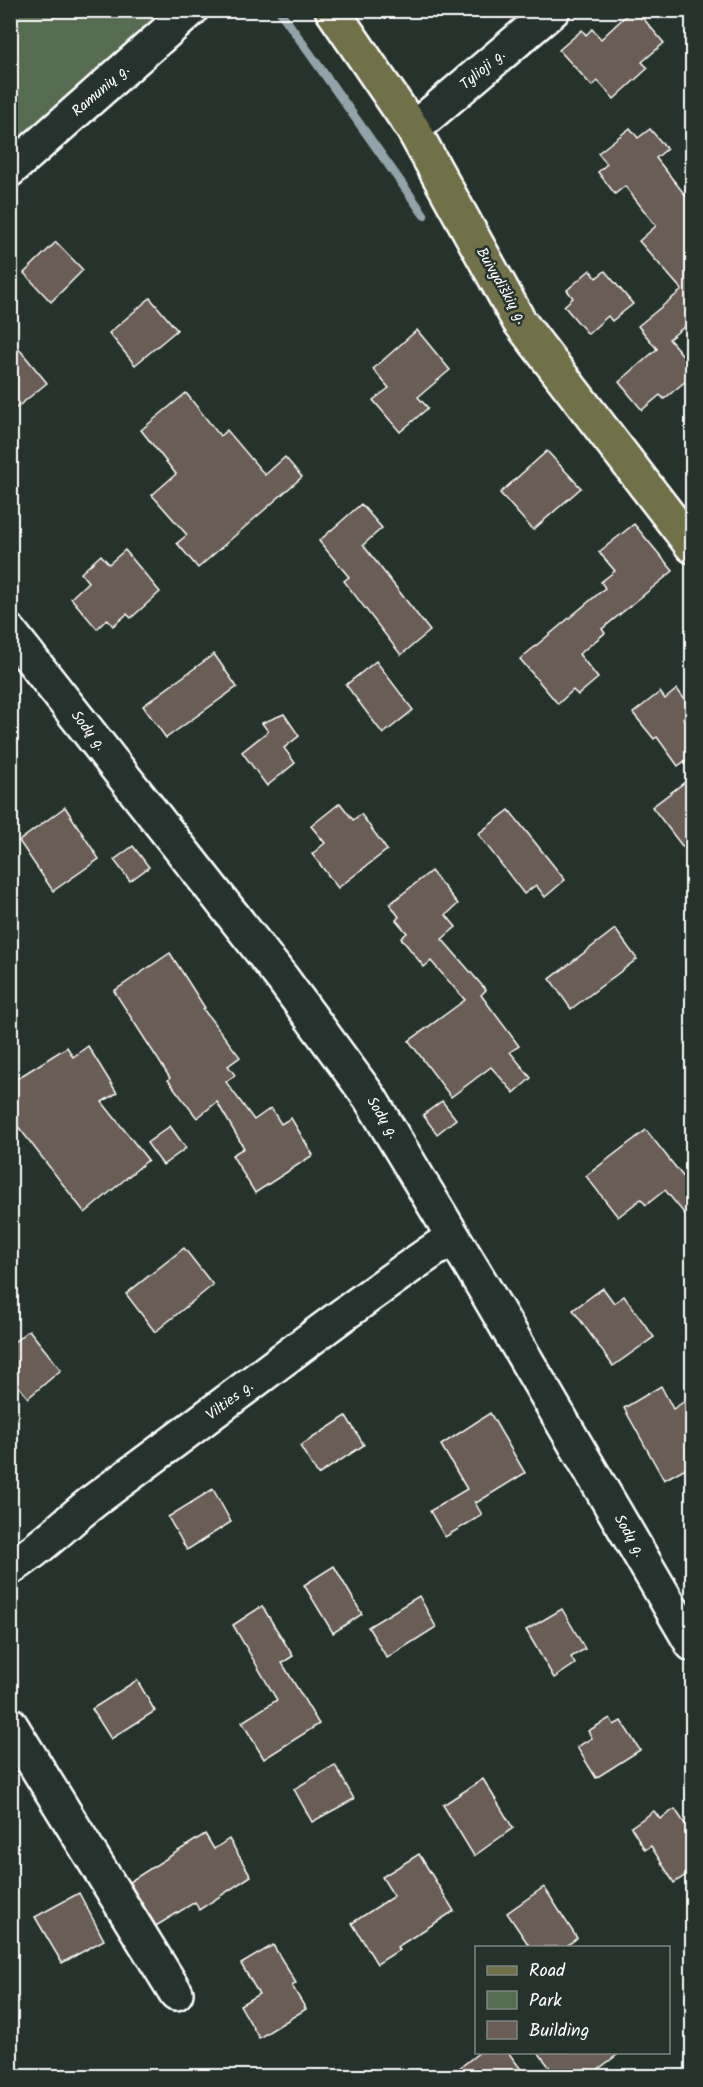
<svg xmlns="http://www.w3.org/2000/svg" width="703" height="2087" viewBox="0 0 703 2087" font-family="Kalam,sans-serif">
<style>
.green{fill:#566c51;stroke:#aab6a8;stroke-width:1.5}
.lines{fill:none;stroke-linecap:round;stroke-linejoin:round}
.stream{stroke:#92a4a9;stroke-width:9}
.building{fill:#695d55;stroke:#fff;stroke-width:1.5}
.minor-casing{stroke:#fff;stroke-width:38}
.major-casing{stroke:#fff;stroke-width:38}
.minor{stroke:#26332d;stroke-width:33}
.major{stroke:#70704a;stroke-width:33}
.labels{text-anchor:middle;dominant-baseline:central;stroke-width:5;stroke-linejoin:round;paint-order:stroke}
.street-label{font-size:15px;fill:#fff;stroke:#26332d}
</style>
<rect width="100%" height="100%" fill="#26332d"/>
<filter id="ink" filterUnits="userSpaceOnUse"><feTurbulence type="fractalNoise" baseFrequency=".0167" numOctaves="2"/><feDisplacementMap in="SourceGraphic" scale="12" xChannelSelector="R" yChannelSelector="G"/><feConvolveMatrix kernelMatrix="1 2 1 2 8 2 1 2 1" color-interpolation-filters="sRGB"/></filter>
<g filter="url(#ink)">
<polygon class="green" points="11,11 167,11 11,152"/>
<g class="lines">
<polyline class="stream" points="279,10 424,215"/>
</g>
<g class="building">
<polygon points="632,10 636,10 664,43 642,62 648,68 614,99 598,81 592,86 559,50 582,30 586,35 592,29 601,39"/>
<polygon points="630,128 638,138 650,129 667,149 656,158 693,205 693,320 669,339 693,367 693,375 664,399 660,395 642,410 619,382 657,349 638,326 682,290 639,241 656,226 625,186 615,194 598,172 607,164 598,153"/>
<polygon points="56,242 83,270 51,302 24,273"/>
<polygon points="590,270 596,278 605,271 633,304 612,321 608,316 588,334 564,306 573,298 567,290"/>
<polygon points="150,298 177,330 135,365 109,333"/>
<polygon points="417,330 450,370 418,397 428,408 400,432 373,400 389,388 373,369"/>
<polygon points="10,338 47,383 10,413"/>
<polygon points="186,393 220,436 227,430 265,475 285,457 302,477 198,568 177,543 187,535 152,495 176,474 141,430"/>
<polygon points="547,451 581,488 533,530 500,493"/>
<polygon points="361,504 382,528 363,545 430,631 401,655 344,581 349,577 319,541"/>
<polygon points="634,524 673,571 602,629 605,633 579,654 598,678 578,695 573,690 558,704 520,659 605,588 601,582 615,571 599,552"/>
<polygon points="125,550 160,592 131,618 127,614 113,626 107,619 97,629 71,598 88,582 81,573 101,555 109,564"/>
<polygon points="214,654 237,687 166,738 143,706"/>
<polygon points="376,661 413,710 383,734 346,685"/>
<polygon points="677,689 693,711 683,718 693,731 693,755 678,766 657,737 654,739 633,713 660,692 665,699"/>
<polygon points="284,714 299,736 284,748 295,763 267,786 242,752 268,731 262,723"/>
<polygon points="693,776 693,860 652,807"/>
<polygon points="340,803 353,820 361,814 387,850 338,888 312,854 325,843 311,826"/>
<polygon points="65,807 99,859 53,891 19,841"/>
<polygon points="509,810 565,880 545,897 536,885 524,894 478,834"/>
<polygon points="133,846 149,867 130,881 114,860"/>
<polygon points="431,871 458,904 446,915 456,927 442,939 486,990 481,995 519,1046 510,1052 531,1078 514,1093 491,1067 451,1097 409,1041 465,1000 431,961 424,967 401,938 407,933 396,920 399,917 390,904"/>
<polygon points="615,929 637,959 571,1009 550,979"/>
<polygon points="170,953 205,1008 203,1009 240,1057 228,1066 235,1075 226,1082 254,1120 271,1108 281,1124 291,1118 313,1155 255,1193 232,1155 244,1148 217,1102 197,1118 168,1080 170,1078 114,991"/>
<polygon points="88,1046 117,1093 102,1102 148,1160 85,1213 10,1116 10,1083 67,1047 73,1057"/>
<polygon points="442,1101 456,1119 437,1134 423,1115"/>
<polygon points="170,1126 186,1148 163,1165 147,1143"/>
<polygon points="646,1130 693,1189 693,1224 665,1190 646,1205 641,1199 618,1217 586,1176"/>
<polygon points="184,1248 213,1285 155,1332 126,1294"/>
<polygon points="603,1288 614,1303 624,1296 654,1337 613,1366 573,1310"/>
<polygon points="29,1330 61,1370 28,1398 10,1376 10,1345"/>
<polygon points="661,1386 673,1409 685,1401 693,1414 693,1464 664,1480 624,1408"/>
<polygon points="490,1413 525,1473 476,1503 474,1501 482,1515 445,1537 430,1511 467,1489 441,1445"/>
<polygon points="346,1416 364,1445 318,1475 300,1446"/>
<polygon points="213,1489 231,1522 187,1550 168,1517"/>
<polygon points="334,1566 362,1614 333,1633 304,1585"/>
<polygon points="419,1596 436,1627 387,1658 368,1627"/>
<polygon points="262,1606 293,1656 282,1663 319,1724 264,1759 242,1722 277,1700 233,1625"/>
<polygon points="562,1609 585,1649 571,1657 575,1664 554,1678 526,1630"/>
<polygon points="137,1680 155,1711 111,1739 92,1709"/>
<polygon points="610,1718 614,1725 621,1721 640,1750 596,1778 577,1747 592,1738 588,1731"/>
<polygon points="335,1765 354,1799 312,1822 294,1789"/>
<polygon points="483,1779 513,1828 474,1856 443,1805"/>
<polygon points="675,1809 693,1836 693,1870 674,1883 651,1846 645,1850 631,1827 654,1811 660,1819"/>
<polygon points="205,1834 214,1849 229,1839 251,1876 199,1910 195,1902 156,1926 129,1882"/>
<polygon points="419,1854 454,1911 397,1947 399,1950 377,1964 352,1923 394,1896 382,1877"/>
<polygon points="544,1887 577,1938 565,1947 530,1947 507,1913"/>
<polygon points="79,1893 104,1940 62,1963 35,1917"/>
<polygon points="273,1945 296,1983 292,1986 306,2009 259,2038 240,2005 259,1994 241,1964"/>
<polygon points="480,2052 508,2052 526,2076 449,2076"/>
<polygon points="538,2052 621,2052 589,2076 556,2076"/>
</g>
<g class="lines">
<defs>
<g id="minor">
<polyline points="413,129 553,10"/>
<polyline points="10,170 191,10"/>
<polyline points="10,632 282,978 370,1098 487,1293 692,1644"/>
<path d="M 10,1568 C 44,1547 71,1517 103,1494 C 220,1409 333,1318 453,1237"/>
<polyline points="10,1724 176,1993"/>
</g>
<polyline id="major" points="332,10 413,129 519,321 692,546"/>
</defs>
<use href="#minor" class="minor-casing"/>
<use href="#major" class="major-casing"/>
<use href="#minor" class="minor"/>
<use href="#major" class="major"/>
</g>
</g>
<g class="labels">
<g class="street-label">
<text transform="translate(483 70) rotate(-40)">Tylioji g.</text>
<text transform="translate(101 91) rotate(-41)">Ramunių g.</text>
<text transform="translate(501 286) rotate(60)">Buivydiškių g.</text>
<text transform="translate(88 731) rotate(52)">Sodų g.</text>
<text transform="translate(382 1118) rotate(58)">Sodų g.</text>
<text transform="translate(230 1401) rotate(-37)">Vilties g.</text>
<text transform="translate(629 1536) rotate(60)">Sodų g.</text>
</g>
</g>
<rect width="703" height="2087" fill="none" stroke="#26332d" stroke-width="36"/>
<rect x="18" y="18" width="667" height="2051" fill="none" stroke="#fff" stroke-width="2" filter="url(#ink)"/>
<rect x="475" y="1946" width="195" height="108" fill="#26332d" stroke="#7d8581" stroke-width="1.5"/>
<rect x="487" y="1966" width="30" height="9" fill="#70704a" stroke="#7d8581" stroke-width="1.5"/>
<text x="529" y="1976" font-size="18" fill="#ffffff">Road</text>
<rect x="487" y="1991" width="30" height="18" fill="#566c51" stroke="#7d8581" stroke-width="1.5"/>
<text x="529" y="2006" font-size="18" fill="#ffffff">Park</text>
<rect x="487" y="2021" width="30" height="18" fill="#695d55" stroke="#7d8581" stroke-width="1.5"/>
<text x="529" y="2036" font-size="18" fill="#ffffff">Building</text>
</svg>
